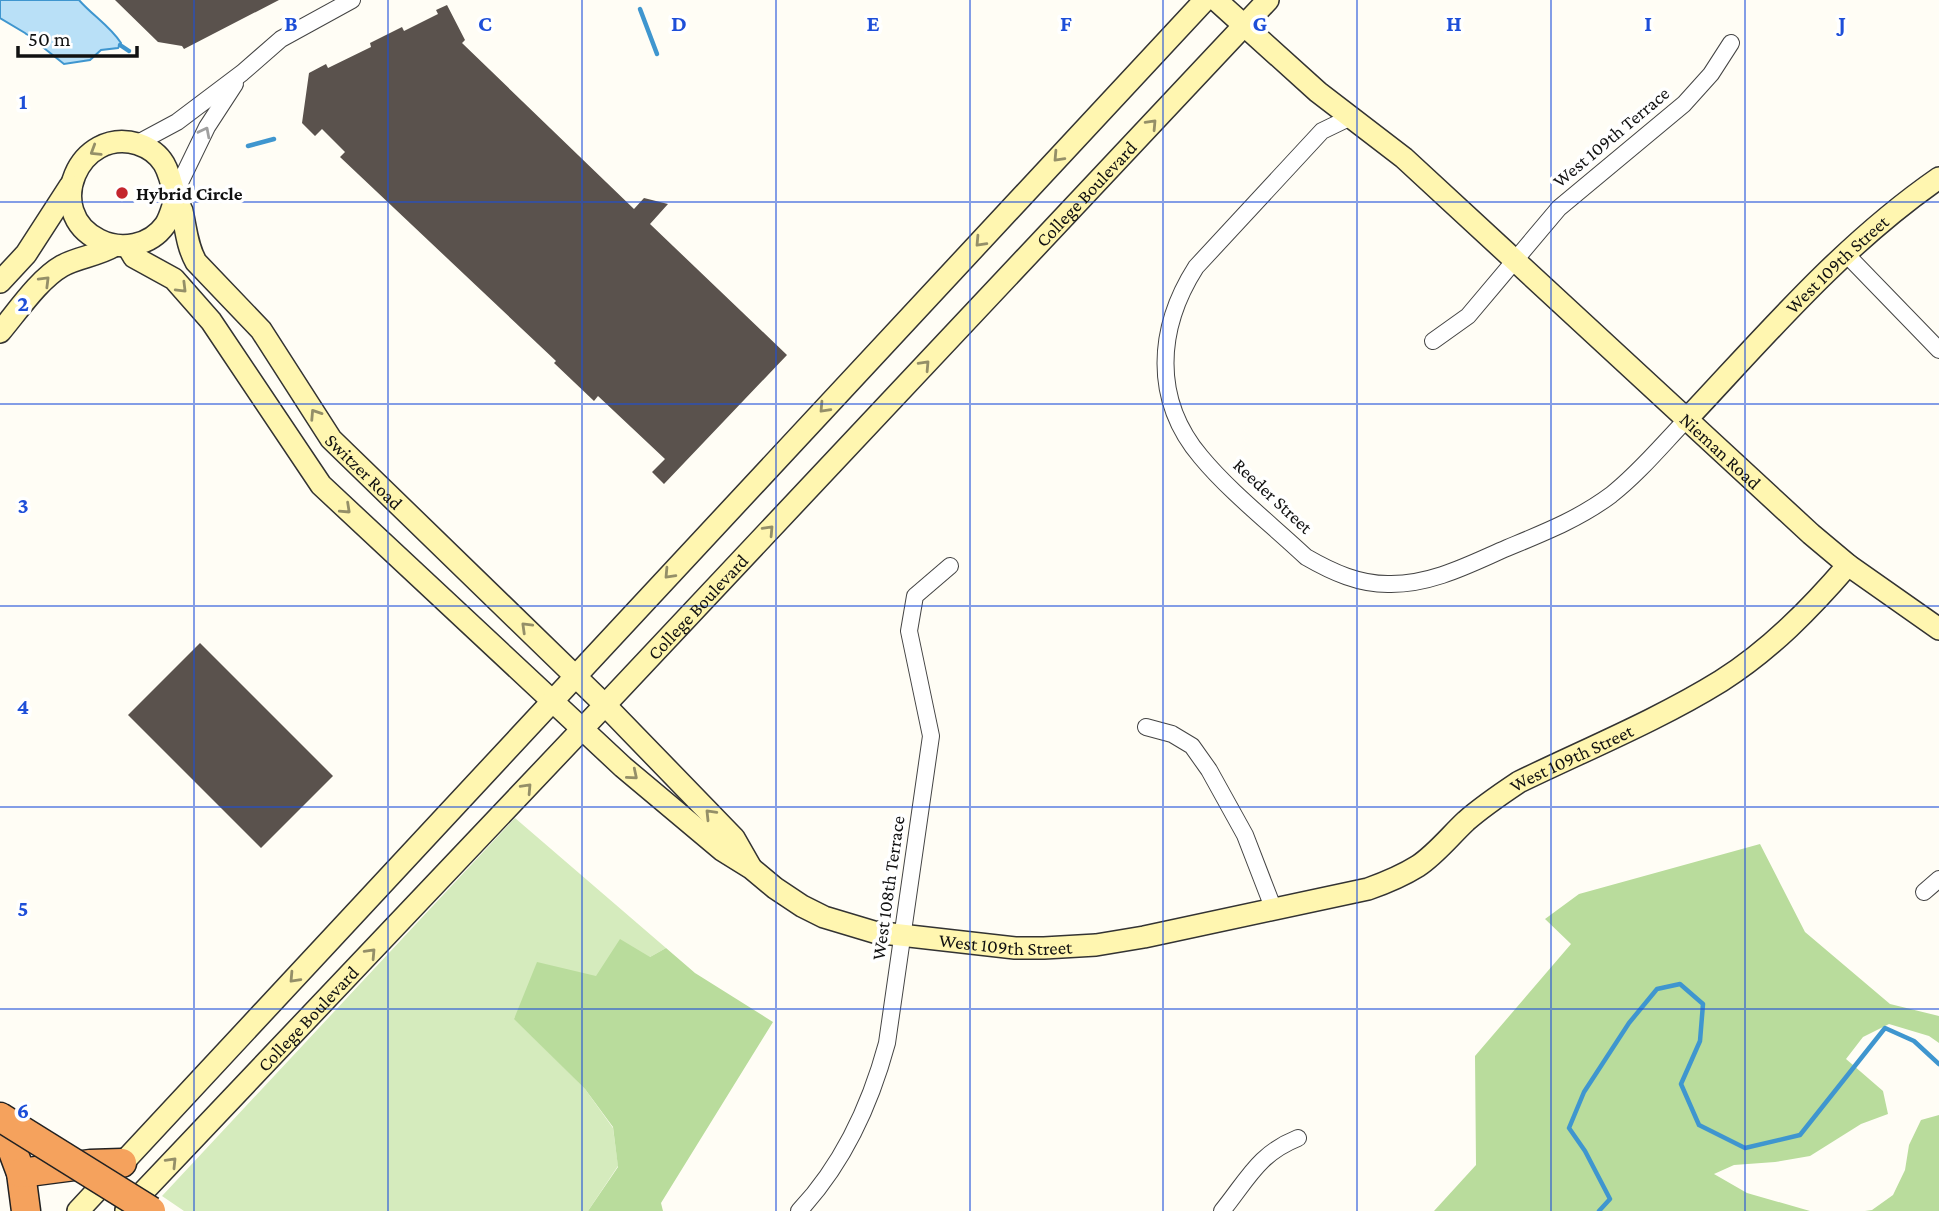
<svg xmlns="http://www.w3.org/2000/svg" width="1939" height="1211" viewBox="0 0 1939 1211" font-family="'Crimson Pro',serif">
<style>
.green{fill:#d5ebbd}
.forest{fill:#b9dc9c}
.water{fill:#b9e0f7;stroke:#3f96cf;stroke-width:2}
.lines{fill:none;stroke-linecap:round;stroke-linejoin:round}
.stream{stroke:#3f96cf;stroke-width:4.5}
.building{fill:#5a524d}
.street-casing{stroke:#444;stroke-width:18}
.secondary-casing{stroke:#333;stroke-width:24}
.highway-casing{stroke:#222;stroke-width:31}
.street{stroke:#fff;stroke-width:16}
.secondary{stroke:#fff6b0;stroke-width:21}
.highway{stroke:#f5a25d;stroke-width:28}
.highway-bridge-casing{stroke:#222;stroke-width:31;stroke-linecap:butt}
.highway-bridge{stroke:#f5a25d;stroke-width:28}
.oneway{stroke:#948f68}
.oneway2{stroke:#a0a0a0}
.grid{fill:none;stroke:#1d4ed8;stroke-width:2;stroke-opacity:0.55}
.poi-dot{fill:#c4262e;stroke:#fff;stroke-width:2.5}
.labels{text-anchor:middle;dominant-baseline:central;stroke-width:7;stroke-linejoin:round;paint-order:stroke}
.street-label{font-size:19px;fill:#111;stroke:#fff}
.poi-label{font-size:19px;font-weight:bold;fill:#111;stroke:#fff;text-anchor:start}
.grid-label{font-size:23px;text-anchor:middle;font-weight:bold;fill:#1d4ed8;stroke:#fff;stroke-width:7;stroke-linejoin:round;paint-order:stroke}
</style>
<rect width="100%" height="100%" fill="#fffdf5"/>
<polygon class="green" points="515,818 666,948 650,957 597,976 514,1018 585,1089 613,1128 618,1166 588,1211 184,1211 162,1196"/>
<g class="forest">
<polygon points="1760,844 1805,932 1890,1004 1939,1016 1939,1043 1929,1036 1889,1024 1863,1037 1846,1059 1883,1091 1888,1114 1861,1124 1810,1156 1775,1162 1734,1165 1714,1174 1747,1193 1810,1211 1434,1211 1476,1165 1475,1056 1571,944 1545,919 1579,894"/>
<polygon points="620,939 650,957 666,948 695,973 773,1022 661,1203 663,1211 588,1211 618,1167 613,1127 585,1089 514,1019 537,962 596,976"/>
<polygon points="1939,1115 1939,1211 1865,1211 1872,1210 1893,1195 1905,1170 1909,1145 1921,1120"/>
</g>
<path class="water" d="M 0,0 L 79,0 C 92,15 110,26 121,43 L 118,48 L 101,50 L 90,60 L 64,64 L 25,33 L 0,18 Z"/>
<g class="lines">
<g class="stream">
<polyline points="640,9 657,54"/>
<polyline points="120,45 129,51"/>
<polyline points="248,146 274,139"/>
<polyline points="1599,1211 1610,1199 1585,1151 1569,1128 1584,1092 1629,1023 1657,989 1680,984 1703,1004 1700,1041 1681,1084 1699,1125 1745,1148 1800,1135 1885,1028 1914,1041 1939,1064"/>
</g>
</g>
<g class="building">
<polygon points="115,0 279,0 184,49 182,46 158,42"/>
<polygon points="447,5 465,40 462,43 634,209 644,198 668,204 650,224 787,355 664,484 652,472 665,459 598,396 594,401 554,363 556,361 340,157 345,152 322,129 315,136 302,123 309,73 326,64 328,68 371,47 370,43 402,27 404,31 438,14 436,10"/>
<polygon points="200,643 333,776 261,848 128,715"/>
</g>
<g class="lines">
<defs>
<g id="street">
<path d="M 1351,117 L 1322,131 L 1196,267 C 1157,328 1152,399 1201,457 C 1230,492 1272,525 1306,557 C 1332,572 1360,585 1391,584 C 1433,584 1470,564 1507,548 C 1543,533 1579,519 1611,495 C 1639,473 1662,445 1686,420"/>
<polyline points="136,144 177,122 242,73 281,39 352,0"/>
<polyline points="175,193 207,127 235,84"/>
<polyline points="1845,253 1939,350"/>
<polyline points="1433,341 1468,316 1559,208 1684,104 1711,74 1731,43"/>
<polyline points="1146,727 1172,734 1192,746 1209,770 1245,835 1274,910"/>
<polyline points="1924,892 1939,879"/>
<path d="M 799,1211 C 844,1163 870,1106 887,1043 L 931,736 L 909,631 L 915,596 L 950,566"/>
<path d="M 1222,1211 C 1248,1179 1258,1154 1298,1138"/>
</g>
<g id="secondary">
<path id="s1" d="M 1216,0 L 1318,92 L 1404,158 L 1811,534 L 1848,565 L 1939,629"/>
<path id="s2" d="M 175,200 C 172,208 170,218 165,225 C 150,246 121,251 99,240 C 42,212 79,126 138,144 C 165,153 169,172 175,197 C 176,202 180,206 182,211 C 186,229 187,246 196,262 L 261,330 L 331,439 L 605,705 L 734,838 L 750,866"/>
<path id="s3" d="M 128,247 L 134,257 L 174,279 L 211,321 L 321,485 L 623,767 L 722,850 L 751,868 L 775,888 L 802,906 L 824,917 L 874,932 L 1015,948 L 1044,948 L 1096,945 L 1144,937 L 1368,889 C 1385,883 1402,876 1418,866 C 1436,854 1450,836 1466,821 C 1483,806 1501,794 1519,782 C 1587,749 1658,720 1721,681 C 1770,650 1811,608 1848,565"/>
<polyline points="0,282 26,254 70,186"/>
<path d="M 0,332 C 17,312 39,279 62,266 C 78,257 97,256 114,246"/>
<path id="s4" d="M 1686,420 C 1766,335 1842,245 1939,178"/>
<path id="s5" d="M 126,1210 L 605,705 L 1268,0"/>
<polyline points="78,1211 1205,0"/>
</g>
<g id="highway">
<polyline points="0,1117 21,1173 26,1211"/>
<polyline points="21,1173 90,1164 122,1163"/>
</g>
</defs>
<use href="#street" class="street-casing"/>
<use href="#secondary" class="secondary-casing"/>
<use href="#highway" class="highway-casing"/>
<use href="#street" class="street"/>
<use href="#secondary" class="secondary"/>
<use href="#highway" class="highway"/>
<defs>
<polyline id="highway-bridge" points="0,1117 151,1211"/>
</defs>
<use href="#highway-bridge" class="highway-bridge-casing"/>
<use href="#highway-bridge" class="highway-bridge"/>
</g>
<defs><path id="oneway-chevron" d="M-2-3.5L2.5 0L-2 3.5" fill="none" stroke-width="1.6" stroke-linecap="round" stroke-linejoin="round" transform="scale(1.75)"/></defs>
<g class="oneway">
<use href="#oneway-chevron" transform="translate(1152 124) rotate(-47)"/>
<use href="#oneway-chevron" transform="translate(95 151) rotate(148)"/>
<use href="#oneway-chevron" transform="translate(1058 157) rotate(133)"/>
<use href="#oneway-chevron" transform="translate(980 242) rotate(133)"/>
<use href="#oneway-chevron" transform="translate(45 281) rotate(-45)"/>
<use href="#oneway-chevron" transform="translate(182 288) rotate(45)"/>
<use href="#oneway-chevron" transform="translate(925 365) rotate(-47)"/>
<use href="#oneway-chevron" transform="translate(824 408) rotate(133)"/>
<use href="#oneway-chevron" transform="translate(315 414) rotate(-123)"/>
<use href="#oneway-chevron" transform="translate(346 509) rotate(43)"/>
<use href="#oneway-chevron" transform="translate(769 530) rotate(-47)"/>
<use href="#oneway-chevron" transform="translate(669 574) rotate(133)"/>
<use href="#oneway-chevron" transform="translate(526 627) rotate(-136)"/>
<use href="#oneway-chevron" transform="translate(633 775) rotate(40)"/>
<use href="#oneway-chevron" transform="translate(527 788) rotate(-47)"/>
<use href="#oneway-chevron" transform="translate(710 814) rotate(-134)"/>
<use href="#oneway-chevron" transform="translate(371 953) rotate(-47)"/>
<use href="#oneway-chevron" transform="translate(294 978) rotate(133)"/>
<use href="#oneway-chevron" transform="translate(172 1162) rotate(-46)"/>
</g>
<use class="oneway2" href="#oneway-chevron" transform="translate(205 132) rotate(-63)"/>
<path class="grid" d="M 194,0 L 194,1211M 388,0 L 388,1211M 582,0 L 582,1211M 776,0 L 776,1211M 970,0 L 970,1211M 1163,0 L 1163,1211M 1357,0 L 1357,1211M 1551,0 L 1551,1211M 1745,0 L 1745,1211M 0,202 L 1939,202M 0,404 L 1939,404M 0,606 L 1939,606M 0,807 L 1939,807M 0,1009 L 1939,1009"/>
<circle class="poi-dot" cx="122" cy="193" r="7"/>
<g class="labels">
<g class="street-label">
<text transform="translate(1611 137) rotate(-40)">West 109th Terrace</text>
<text stroke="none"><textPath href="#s5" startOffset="1398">College Boulevard</textPath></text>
<text stroke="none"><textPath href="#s4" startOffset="217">West 109th Street</textPath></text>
<text stroke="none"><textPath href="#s1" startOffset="677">Nieman Road</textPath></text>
<text stroke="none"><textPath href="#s2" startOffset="662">Switzer Road</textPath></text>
<text transform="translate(1273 496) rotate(43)">Reeder Street</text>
<text stroke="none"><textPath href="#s5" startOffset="831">College Boulevard</textPath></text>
<text stroke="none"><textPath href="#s3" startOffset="1773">West 109th Street</textPath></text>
<text transform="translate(888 888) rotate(-82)">West 108th Terrace</text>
<text stroke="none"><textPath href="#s3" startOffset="1160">West 109th Street</textPath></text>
<text stroke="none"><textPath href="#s5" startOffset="264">College Boulevard</textPath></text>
</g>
<g class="poi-label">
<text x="136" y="193">Hybrid Circle</text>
</g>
</g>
<g class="grid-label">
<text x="291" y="31">B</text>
<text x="485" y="31">C</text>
<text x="679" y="31">D</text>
<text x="873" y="31">E</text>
<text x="1066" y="31">F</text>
<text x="1260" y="31">G</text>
<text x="1454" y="31">H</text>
<text x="1648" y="31">I</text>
<text x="1842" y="31">J</text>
<text x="23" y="109">1</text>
<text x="23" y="311">2</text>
<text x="23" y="513">3</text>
<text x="23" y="714">4</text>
<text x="23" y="916">5</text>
<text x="23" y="1118">6</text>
</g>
<path d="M18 46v10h119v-10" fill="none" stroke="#111111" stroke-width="3.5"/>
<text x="28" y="46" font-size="21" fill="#111111" stroke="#ffffff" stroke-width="5" paint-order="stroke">50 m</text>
</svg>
